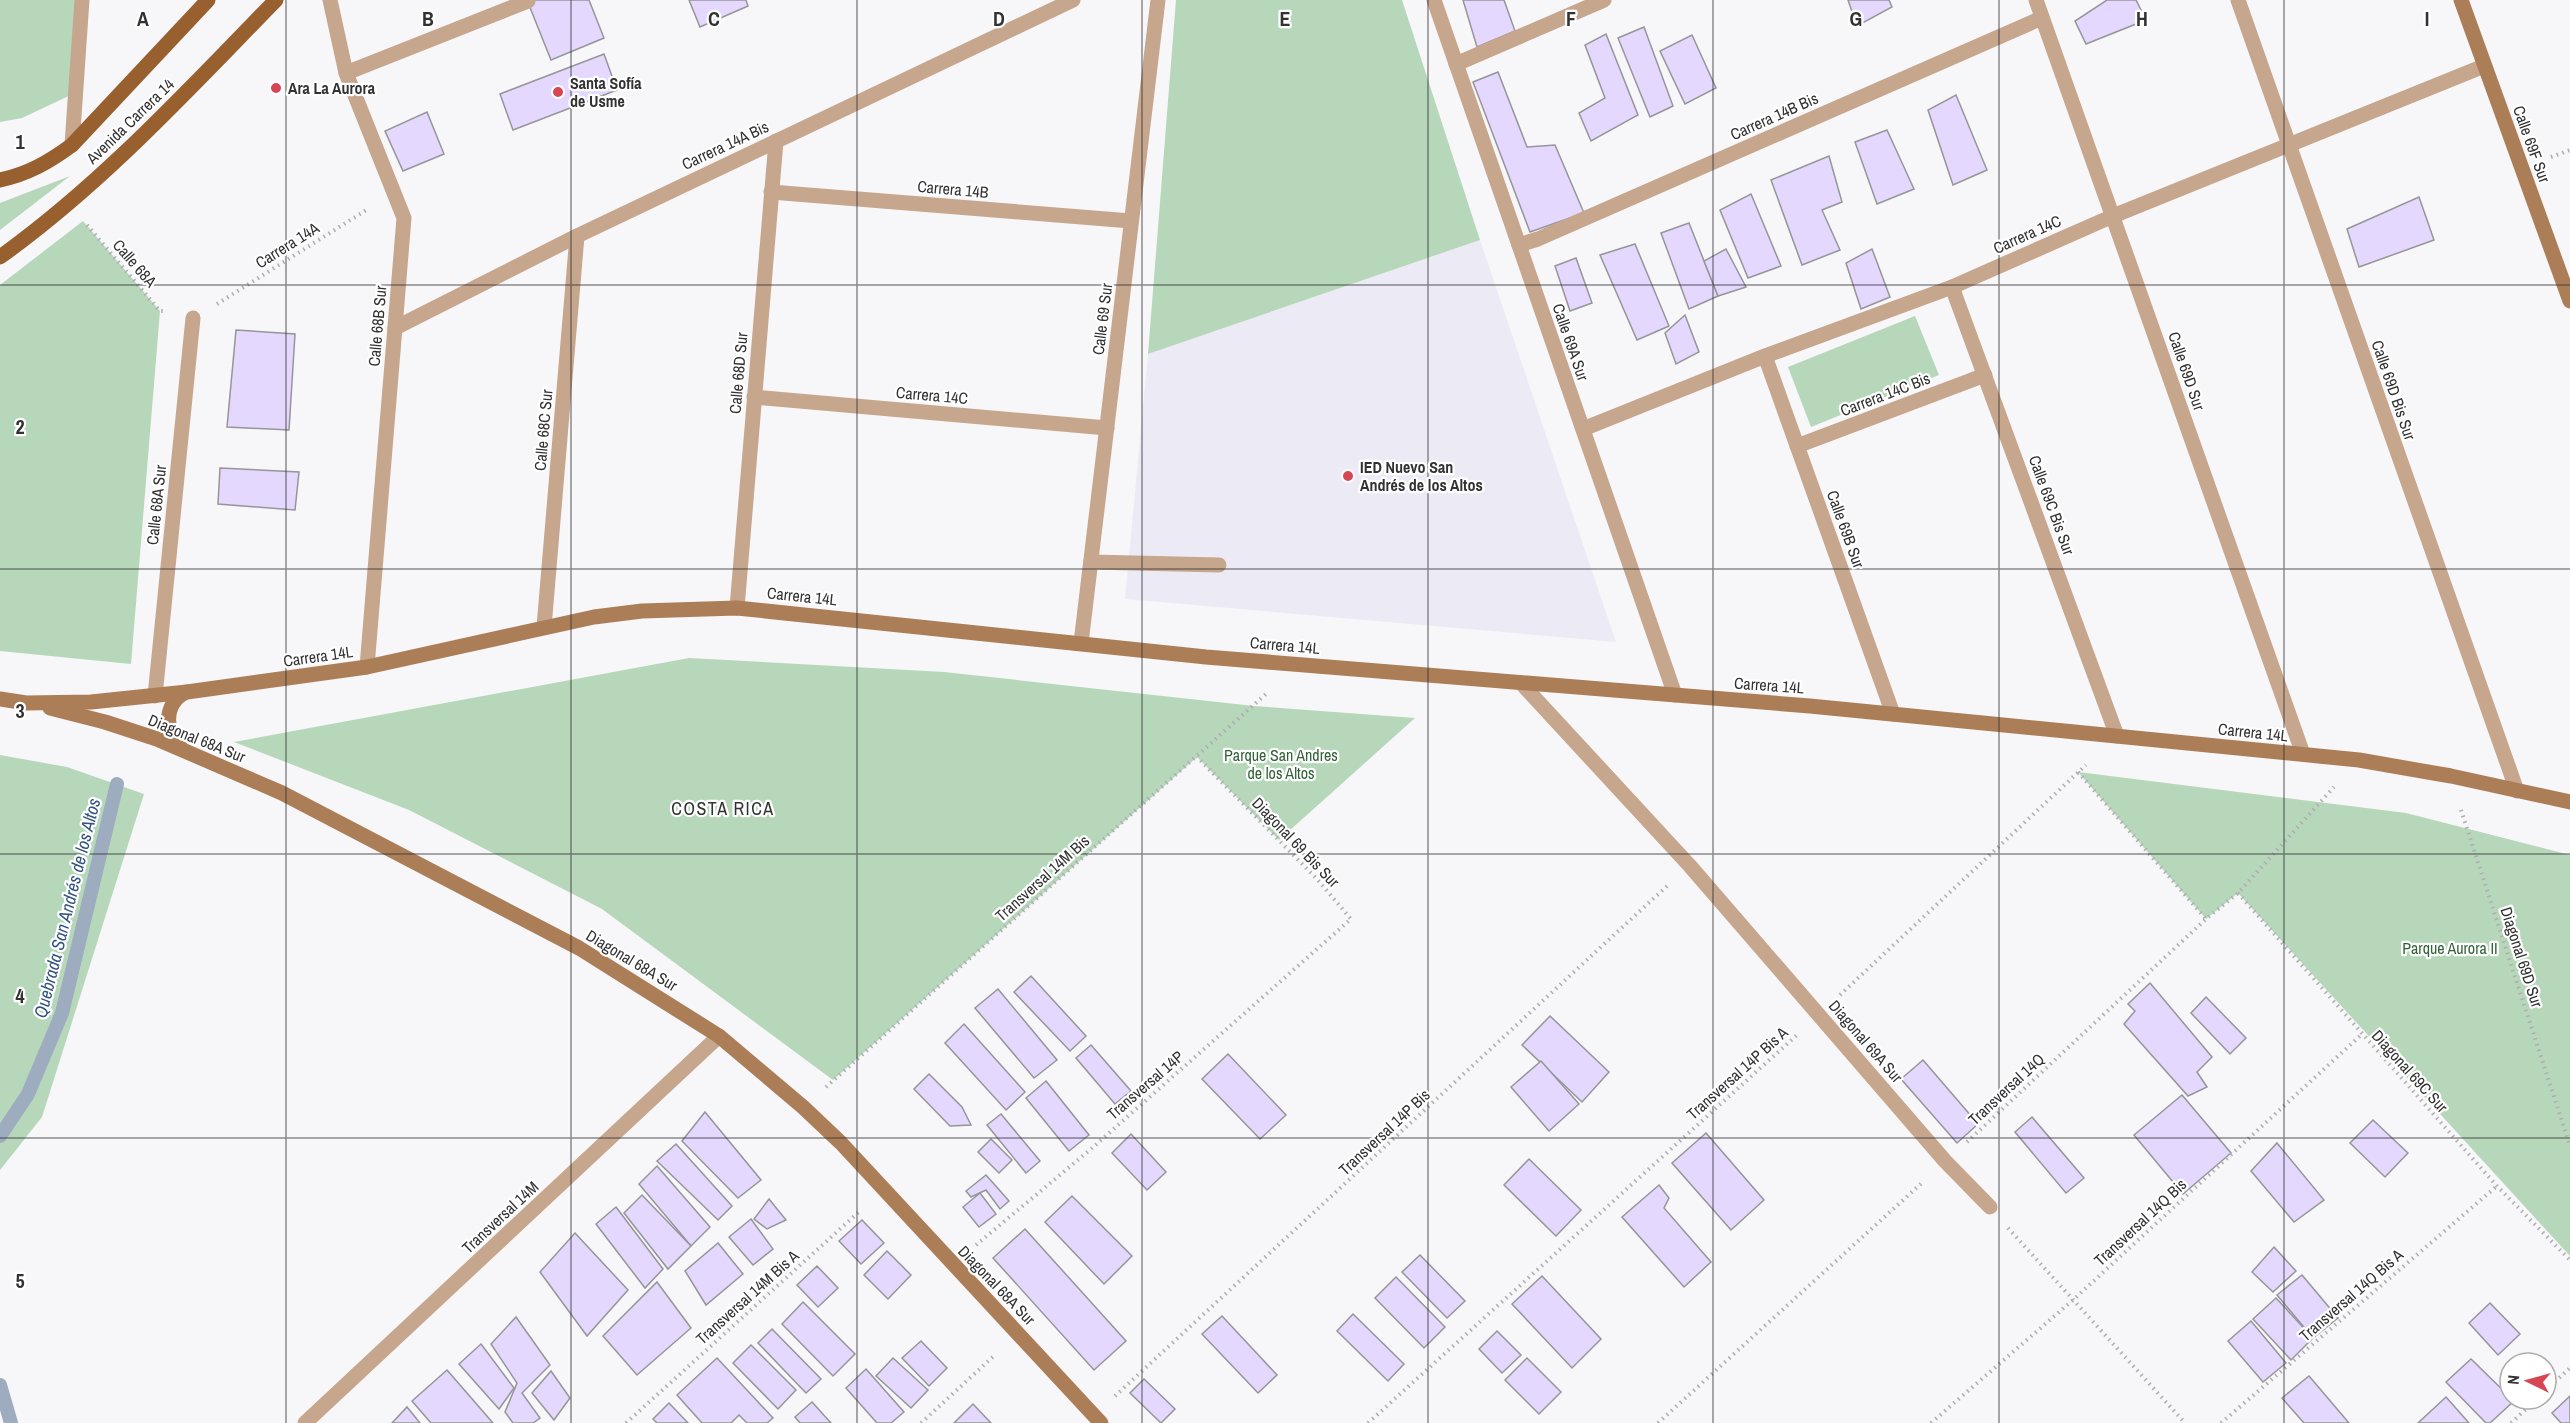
<svg xmlns="http://www.w3.org/2000/svg" width="2570" height="1423" viewBox="0 0 2570 1423" font-family="'Archivo Narrow',sans-serif">
<style>
.built{fill:#ecebf5}
.green{fill:#b7d7ba}
.lines{fill:none;stroke-linecap:round;stroke-linejoin:round}
.stream{stroke:#9eacc0;stroke-width:14}
.building{fill:#e5d8ff;stroke:#969598;stroke-width:1.5}
.path{stroke:#aeadb0;stroke-width:4;stroke-dasharray:1.5 4.5;stroke-linecap:butt}
.lane{stroke:#c6a68c;stroke-width:15}
.street{stroke:#c6a68c;stroke-width:15}
.secondary{stroke:#ac7e58;stroke-width:15}
.primary{stroke:#98602f;stroke-width:15}
.grid{fill:none;stroke:#323233;stroke-width:1.5;stroke-opacity:0.55}
.poi-dot{fill:#d64653;stroke:#fff;stroke-width:2}
.labels{text-anchor:middle;dominant-baseline:central;stroke-width:4.5;stroke-linejoin:round;paint-order:stroke}
.poi-label{font-size:16px;font-weight:bold;fill:#323233;stroke:#fff;text-anchor:start}
.street-label{font-size:16px;fill:#323233;stroke:#fff}
.park-label{font-size:16px;fill:#326239;stroke:#fff}
.neighbourhood-label{font-size:18px;letter-spacing:1.5px;fill:#333235;stroke:#fff}
.water-label{font-size:18px;font-style:italic;fill:#335380;stroke:#fff}
.grid-label{font-size:20px;text-anchor:middle;font-weight:bold;fill:#323233;stroke:#fff;stroke-width:4.5;stroke-linejoin:round;paint-order:stroke}
</style>
<rect width="100%" height="100%" fill="#f7f6f9"/>
<polygon class="built" points="1480,240 1616,642 1125,599 1148,354"/>
<g class="green">
<polygon points="0,0 82,0 75,93 22,118 0,122"/>
<polygon points="1176,0 1402,0 1480,240 1148,354"/>
<polygon points="70,176 0,230 0,203"/>
<polygon points="83,221 160,311 131,664 0,651 0,285"/>
<polygon points="1915,316 1939,375 1811,427 1788,367"/>
<polygon points="689,658 944,672 1254,706 1415,718 1279,840 1197,757 833,1080 602,909 409,810 234,742"/>
<polygon points="0,755 67,767 144,794 42,1117 0,1170"/>
<polygon points="2078,772 2406,813 2570,855 2570,1256 2238,893 2206,919"/>
</g>
<g class="lines">
<g class="stream">
<polyline points="0,1136 28,1094 62,1013 117,784"/>
<polyline points="0,1385 11,1423"/>
</g>
</g>
<g class="building">
<polygon points="527,0 589,0 604,38 551,60"/>
<polygon points="689,0 746,0 748,6 700,27"/>
<polygon points="1463,0 1504,0 1515,31 1477,47"/>
<polygon points="1848,0 1889,0 1892,7 1857,26"/>
<polygon points="2107,0 2136,0 2146,20 2086,44 2075,21"/>
<polygon points="1644,27 1673,106 1650,117 1618,38"/>
<polygon points="1606,34 1638,115 1591,141 1579,113 1605,98 1585,45"/>
<polygon points="1692,35 1716,88 1685,104 1660,51"/>
<polygon points="604,54 617,90 513,130 500,94"/>
<polygon points="1498,72 1527,147 1555,145 1584,213 1530,232 1473,82"/>
<polygon points="1956,95 1987,170 1953,185 1928,110"/>
<polygon points="427,112 444,154 403,171 385,131"/>
<polygon points="1887,130 1914,189 1877,204 1855,142"/>
<polygon points="1829,156 1842,202 1822,210 1840,250 1802,265 1771,180"/>
<polygon points="1751,194 1781,266 1748,278 1720,210"/>
<polygon points="2419,197 2434,240 2359,267 2347,229"/>
<polygon points="1689,223 1718,296 1689,309 1661,233"/>
<polygon points="1635,244 1669,326 1637,340 1600,255"/>
<polygon points="1726,249 1746,287 1718,296 1704,261"/>
<polygon points="1872,249 1890,297 1861,309 1846,263"/>
<polygon points="1576,258 1592,303 1570,311 1555,266"/>
<polygon points="1685,315 1699,352 1676,364 1665,333"/>
<polygon points="236,330 295,334 289,430 227,427"/>
<polygon points="220,468 299,472 295,510 218,504"/>
<polygon points="1031,976 1086,1036 1070,1051 1014,992"/>
<polygon points="2150,983 2212,1057 2197,1072 2207,1087 2188,1096 2124,1024 2135,1011 2128,1004"/>
<polygon points="998,989 1057,1060 1034,1078 975,1008"/>
<polygon points="2206,997 2246,1038 2230,1054 2191,1013"/>
<polygon points="1550,1016 1609,1072 1582,1102 1522,1045"/>
<polygon points="964,1024 1025,1092 1006,1110 945,1043"/>
<polygon points="1091,1045 1131,1091 1115,1104 1076,1058"/>
<polygon points="1228,1054 1286,1115 1260,1139 1202,1079"/>
<polygon points="1923,1060 1978,1124 1957,1143 1901,1079"/>
<polygon points="1541,1061 1579,1104 1549,1131 1511,1087"/>
<polygon points="929,1074 962,1107 971,1125 950,1126 914,1089"/>
<polygon points="1046,1081 1089,1135 1069,1151 1026,1098"/>
<polygon points="2182,1095 2231,1153 2183,1194 2134,1135"/>
<polygon points="705,1112 761,1180 738,1198 682,1141"/>
<polygon points="1001,1114 1040,1161 1026,1173 987,1125"/>
<polygon points="2032,1117 2084,1178 2066,1193 2015,1132"/>
<polygon points="2373,1120 2408,1153 2385,1177 2350,1143"/>
<polygon points="1706,1133 1764,1200 1731,1230 1672,1163"/>
<polygon points="1131,1134 1166,1172 1147,1190 1112,1153"/>
<polygon points="991,1139 1012,1160 999,1173 978,1152"/>
<polygon points="2277,1143 2324,1200 2294,1222 2251,1171"/>
<polygon points="676,1144 732,1206 718,1220 657,1161"/>
<polygon points="1529,1159 1581,1210 1556,1236 1504,1185"/>
<polygon points="657,1166 710,1227 691,1246 639,1184"/>
<polygon points="986,1175 1009,1201 1000,1209 986,1190 971,1197 966,1191"/>
<polygon points="1659,1185 1669,1198 1664,1208 1711,1262 1684,1287 1622,1217"/>
<polygon points="980,1193 996,1214 979,1227 963,1207"/>
<polygon points="642,1195 691,1246 668,1269 624,1213"/>
<polygon points="1072,1196 1132,1256 1104,1284 1045,1222"/>
<polygon points="769,1199 786,1220 767,1229 754,1219"/>
<polygon points="616,1207 663,1269 645,1288 596,1224"/>
<polygon points="751,1219 773,1249 753,1265 729,1237"/>
<polygon points="862,1220 884,1243 861,1264 839,1241"/>
<polygon points="1025,1229 1126,1341 1094,1370 993,1258"/>
<polygon points="575,1233 628,1290 587,1336 540,1272"/>
<polygon points="718,1243 743,1274 706,1305 685,1271"/>
<polygon points="2274,1247 2296,1271 2273,1292 2252,1272"/>
<polygon points="887,1251 911,1275 888,1299 864,1275"/>
<polygon points="1420,1255 1465,1301 1447,1318 1402,1272"/>
<polygon points="817,1266 838,1288 818,1307 797,1285"/>
<polygon points="2302,1275 2338,1318 2313,1338 2277,1295"/>
<polygon points="1542,1276 1601,1339 1572,1368 1512,1304"/>
<polygon points="1396,1277 1445,1327 1424,1348 1375,1298"/>
<polygon points="657,1282 691,1328 637,1375 603,1336"/>
<polygon points="2276,1298 2313,1338 2291,1360 2253,1319"/>
<polygon points="803,1302 855,1354 833,1376 782,1324"/>
<polygon points="2490,1303 2520,1334 2498,1355 2469,1323"/>
<polygon points="1353,1314 1404,1364 1388,1381 1337,1331"/>
<polygon points="1222,1316 1277,1375 1258,1393 1202,1334"/>
<polygon points="516,1317 550,1365 522,1393 540,1418 533,1423 513,1423 505,1412 517,1383 491,1344"/>
<polygon points="2251,1321 2286,1363 2263,1382 2228,1341"/>
<polygon points="772,1329 821,1379 806,1393 758,1343"/>
<polygon points="1497,1331 1521,1355 1502,1373 1479,1349"/>
<polygon points="921,1341 947,1368 929,1386 902,1358"/>
<polygon points="481,1344 514,1388 499,1409 459,1364"/>
<polygon points="751,1345 796,1390 778,1409 733,1363"/>
<polygon points="717,1358 773,1418 767,1423 747,1423 739,1415 731,1423 702,1423 677,1395"/>
<polygon points="893,1358 928,1390 911,1408 876,1376"/>
<polygon points="1527,1358 1561,1392 1539,1414 1505,1380"/>
<polygon points="2471,1359 2514,1401 2490,1423 2486,1423 2446,1382"/>
<polygon points="866,1369 904,1412 891,1423 877,1423 846,1388"/>
<polygon points="447,1370 493,1423 431,1423 412,1401"/>
<polygon points="551,1371 570,1398 554,1420 532,1393"/>
<polygon points="2309,1376 2349,1423 2304,1423 2282,1398"/>
<polygon points="1144,1379 1175,1409 1161,1423 1130,1393"/>
<polygon points="2570,1396 2570,1423 2561,1423 2552,1413"/>
<polygon points="2446,1397 2469,1423 2418,1423"/>
<polygon points="812,1402 831,1423 800,1423 795,1417"/>
<polygon points="669,1403 688,1423 657,1423 653,1419"/>
<polygon points="973,1404 991,1423 954,1423"/>
<polygon points="407,1407 420,1423 392,1423"/>
</g>
<g class="lines">
<g class="path">
<polyline points="2551,157 2570,150"/>
<polyline points="87,225 160,311 163,311"/>
<polyline points="217,304 368,209"/>
<polyline points="2078,772 2206,919"/>
<polyline points="2461,810 2570,1146"/>
<polyline points="2238,893 2497,1186 2570,1260"/>
<polyline points="1840,995 2086,765"/>
<polyline points="826,1087 1268,692"/>
<polyline points="1967,1142 2206,919 2238,893 2334,787"/>
<polyline points="2008,1228 2185,1423"/>
<polyline points="976,1245 1091,1149 1351,919 1316,878 1197,757"/>
<polyline points="2546,1390 2570,1368"/>
<polyline points="1115,1396 1667,886"/>
<polyline points="626,1423 861,1210"/>
<polyline points="921,1423 996,1354"/>
<polyline points="1368,1423 1797,1035"/>
<polyline points="1658,1423 1924,1181"/>
<polyline points="1931,1423 2073,1300 2361,1035"/>
<polyline points="2221,1423 2497,1186"/>
<polyline points="2511,1423 2537,1399"/>
</g>
<g class="lane">
<polyline points="346,73 528,1"/>
<polyline points="1091,562 1219,565"/>
</g>
<g class="street">
<polyline points="330,0 346,73 404,218 367,667"/>
<polyline points="1434,0 1675,695"/>
<polyline points="2036,0 2303,754"/>
<polyline points="2238,0 2517,791"/>
<polyline points="1456,64 1604,0"/>
<polyline points="72,145 82,0"/>
<polyline points="771,192 1131,221"/>
<polyline points="1519,245 1538,239 2042,18"/>
<polyline points="1952,287 2117,736"/>
<polyline points="395,328 577,236 1073,0"/>
<polyline points="1765,356 1893,714"/>
<polyline points="754,397 1107,428"/>
<polyline points="1583,429 1765,356 1952,287 2113,216 2484,66"/>
<polyline points="1797,446 1985,375"/>
<polyline points="737,608 776,141"/>
<polyline points="544,627 577,236"/>
<polyline points="1081,643 1158,0"/>
<polyline points="1521,683 1690,866 1945,1161 1990,1207"/>
<polyline points="155,696 193,318"/>
<polyline points="305,1423 719,1036"/>
</g>
<g class="secondary">
<polyline points="2461,0 2570,301"/>
<polyline points="0,699 26,703 91,702 187,692 367,667 594,617 642,611 737,608 1206,657 1810,706 2359,760 2451,776 2570,802"/>
<polyline points="50,708 105,722 157,739 282,793 579,948 719,1036 803,1107 841,1143 1101,1423"/>
<path d="M 182,749 C 164,734 163,703 186,692"/>
</g>
<g class="primary">
<path d="M 0,180 C 28,174 49,162 72,145 L 208,0"/>
<path d="M 0,257 C 102,184 188,90 276,0"/>
</g>
</g>
<path class="grid" d="M 286,0 L 286,1423M 571,0 L 571,1423M 857,0 L 857,1423M 1142,0 L 1142,1423M 1428,0 L 1428,1423M 1713,0 L 1713,1423M 1999,0 L 1999,1423M 2284,0 L 2284,1423M 0,285 L 2570,285M 0,569 L 2570,569M 0,854 L 2570,854M 0,1138 L 2570,1138"/>
<g class="poi-dot">
<circle cx="276" cy="88" r="6"/>
<circle cx="558" cy="92" r="6"/>
<circle cx="1348" cy="476" r="6"/>
</g>
<g class="labels">
<g class="poi-label">
<text x="570" y="83">Santa Sofía<tspan x="570" dy="18">de Usme</tspan></text>
<text x="288" y="88">Ara La Aurora</text>
<text x="1360" y="467">IED Nuevo San<tspan x="1360" dy="18">Andrés de los Altos</tspan></text>
</g>
<g class="street-label">
<text transform="translate(1774 116) rotate(-24)">Carrera 14B Bis</text>
<text transform="translate(130 121) rotate(-44)">Avenida Carrera 14</text>
<text transform="translate(2532 144) rotate(70)">Calle 69F Sur</text>
<text transform="translate(725 145) rotate(-25)">Carrera 14A Bis</text>
<text transform="translate(953 189) rotate(5)">Carrera 14B</text>
<text transform="translate(2027 234) rotate(-24)">Carrera 14C</text>
<text transform="translate(287 245) rotate(-32)">Carrera 14A</text>
<text transform="translate(135 263) rotate(49)">Calle 68A</text>
<text transform="translate(1102 319) rotate(-83)">Calle 69 Sur</text>
<text transform="translate(377 326) rotate(-85)">Calle 68B Sur</text>
<text transform="translate(1571 342) rotate(71)">Calle 69A Sur</text>
<text transform="translate(2187 371) rotate(71)">Calle 69D Sur</text>
<text transform="translate(738 373) rotate(-85)">Calle 68D Sur</text>
<text transform="translate(2394 390) rotate(71)">Calle 69D Bis Sur</text>
<text transform="translate(1885 394) rotate(-21)">Carrera 14C Bis</text>
<text transform="translate(932 395) rotate(5)">Carrera 14C</text>
<text transform="translate(543 430) rotate(-85)">Calle 68C Sur</text>
<text transform="translate(156 505) rotate(-84)">Calle 68A Sur</text>
<text transform="translate(2052 505) rotate(70)">Calle 69C Bis Sur</text>
<text transform="translate(1846 529) rotate(70)">Calle 69B Sur</text>
<text transform="translate(802 596) rotate(6)">Carrera 14L</text>
<text transform="translate(1285 645) rotate(5)">Carrera 14L</text>
<text transform="translate(318 656) rotate(-8)">Carrera 14L</text>
<text transform="translate(1769 685) rotate(4)">Carrera 14L</text>
<text transform="translate(2253 732) rotate(6)">Carrera 14L</text>
<text transform="translate(197 738) rotate(22)">Diagonal 68A Sur</text>
<text transform="translate(1296 842) rotate(46)">Diagonal 69 Bis Sur</text>
<text transform="translate(1042 878) rotate(-42)">Transversal 14M Bis</text>
<text transform="translate(2522 957) rotate(72)">Diagonal 69D Sur</text>
<text transform="translate(632 960) rotate(31)">Diagonal 68A Sur</text>
<text transform="translate(1866 1041) rotate(49)">Diagonal 69A Sur</text>
<text transform="translate(2410 1071) rotate(48)">Diagonal 69C Sur</text>
<text transform="translate(1737 1073) rotate(-42)">Transversal 14P Bis A</text>
<text transform="translate(1145 1085) rotate(-41)">Transversal 14P</text>
<text transform="translate(2006 1089) rotate(-43)">Transversal 14Q</text>
<text transform="translate(1384 1132) rotate(-43)">Transversal 14P Bis</text>
<text transform="translate(500 1217) rotate(-43)">Transversal 14M</text>
<text transform="translate(2140 1222) rotate(-43)">Transversal 14Q Bis</text>
<text transform="translate(997 1285) rotate(46)">Diagonal 68A Sur</text>
<text transform="translate(2351 1295) rotate(-41)">Transversal 14Q Bis A</text>
<text transform="translate(747 1297) rotate(-42)">Transversal 14M Bis A</text>
</g>
<g class="park-label">
<text x="1281" y="755">Parque San Andres<tspan x="1281" dy="18">de los Altos</tspan></text>
<text x="2450" y="948">Parque Aurora II</text>
</g>
<g class="neighbourhood-label">
<text x="723" y="808">COSTA RICA</text>
</g>
<g class="water-label">
<text transform="translate(67 908) rotate(-76)">Quebrada San Andrés de los Altos</text>
</g>
</g>
<g class="grid-label">
<text x="143" y="26">A</text>
<text x="428" y="26">B</text>
<text x="714" y="26">C</text>
<text x="999" y="26">D</text>
<text x="1285" y="26">E</text>
<text x="1571" y="26">F</text>
<text x="1856" y="26">G</text>
<text x="2142" y="26">H</text>
<text x="2427" y="26">I</text>
<text x="20" y="149">1</text>
<text x="20" y="434">2</text>
<text x="20" y="718">3</text>
<text x="20" y="1003">4</text>
<text x="20" y="1288">5</text>
</g>
<g transform="translate(2528 1381) rotate(275)"><circle r="28" fill="#ffffff" stroke="#adadad" stroke-width="1.5"/>
<path d="M0-4.5L10 22L0 15L-10 22Z" fill="#d64653"/>
<text y="-9" font-size="16" font-weight="bold" text-anchor="middle" fill="#323233">N</text>
</g>
</svg>
